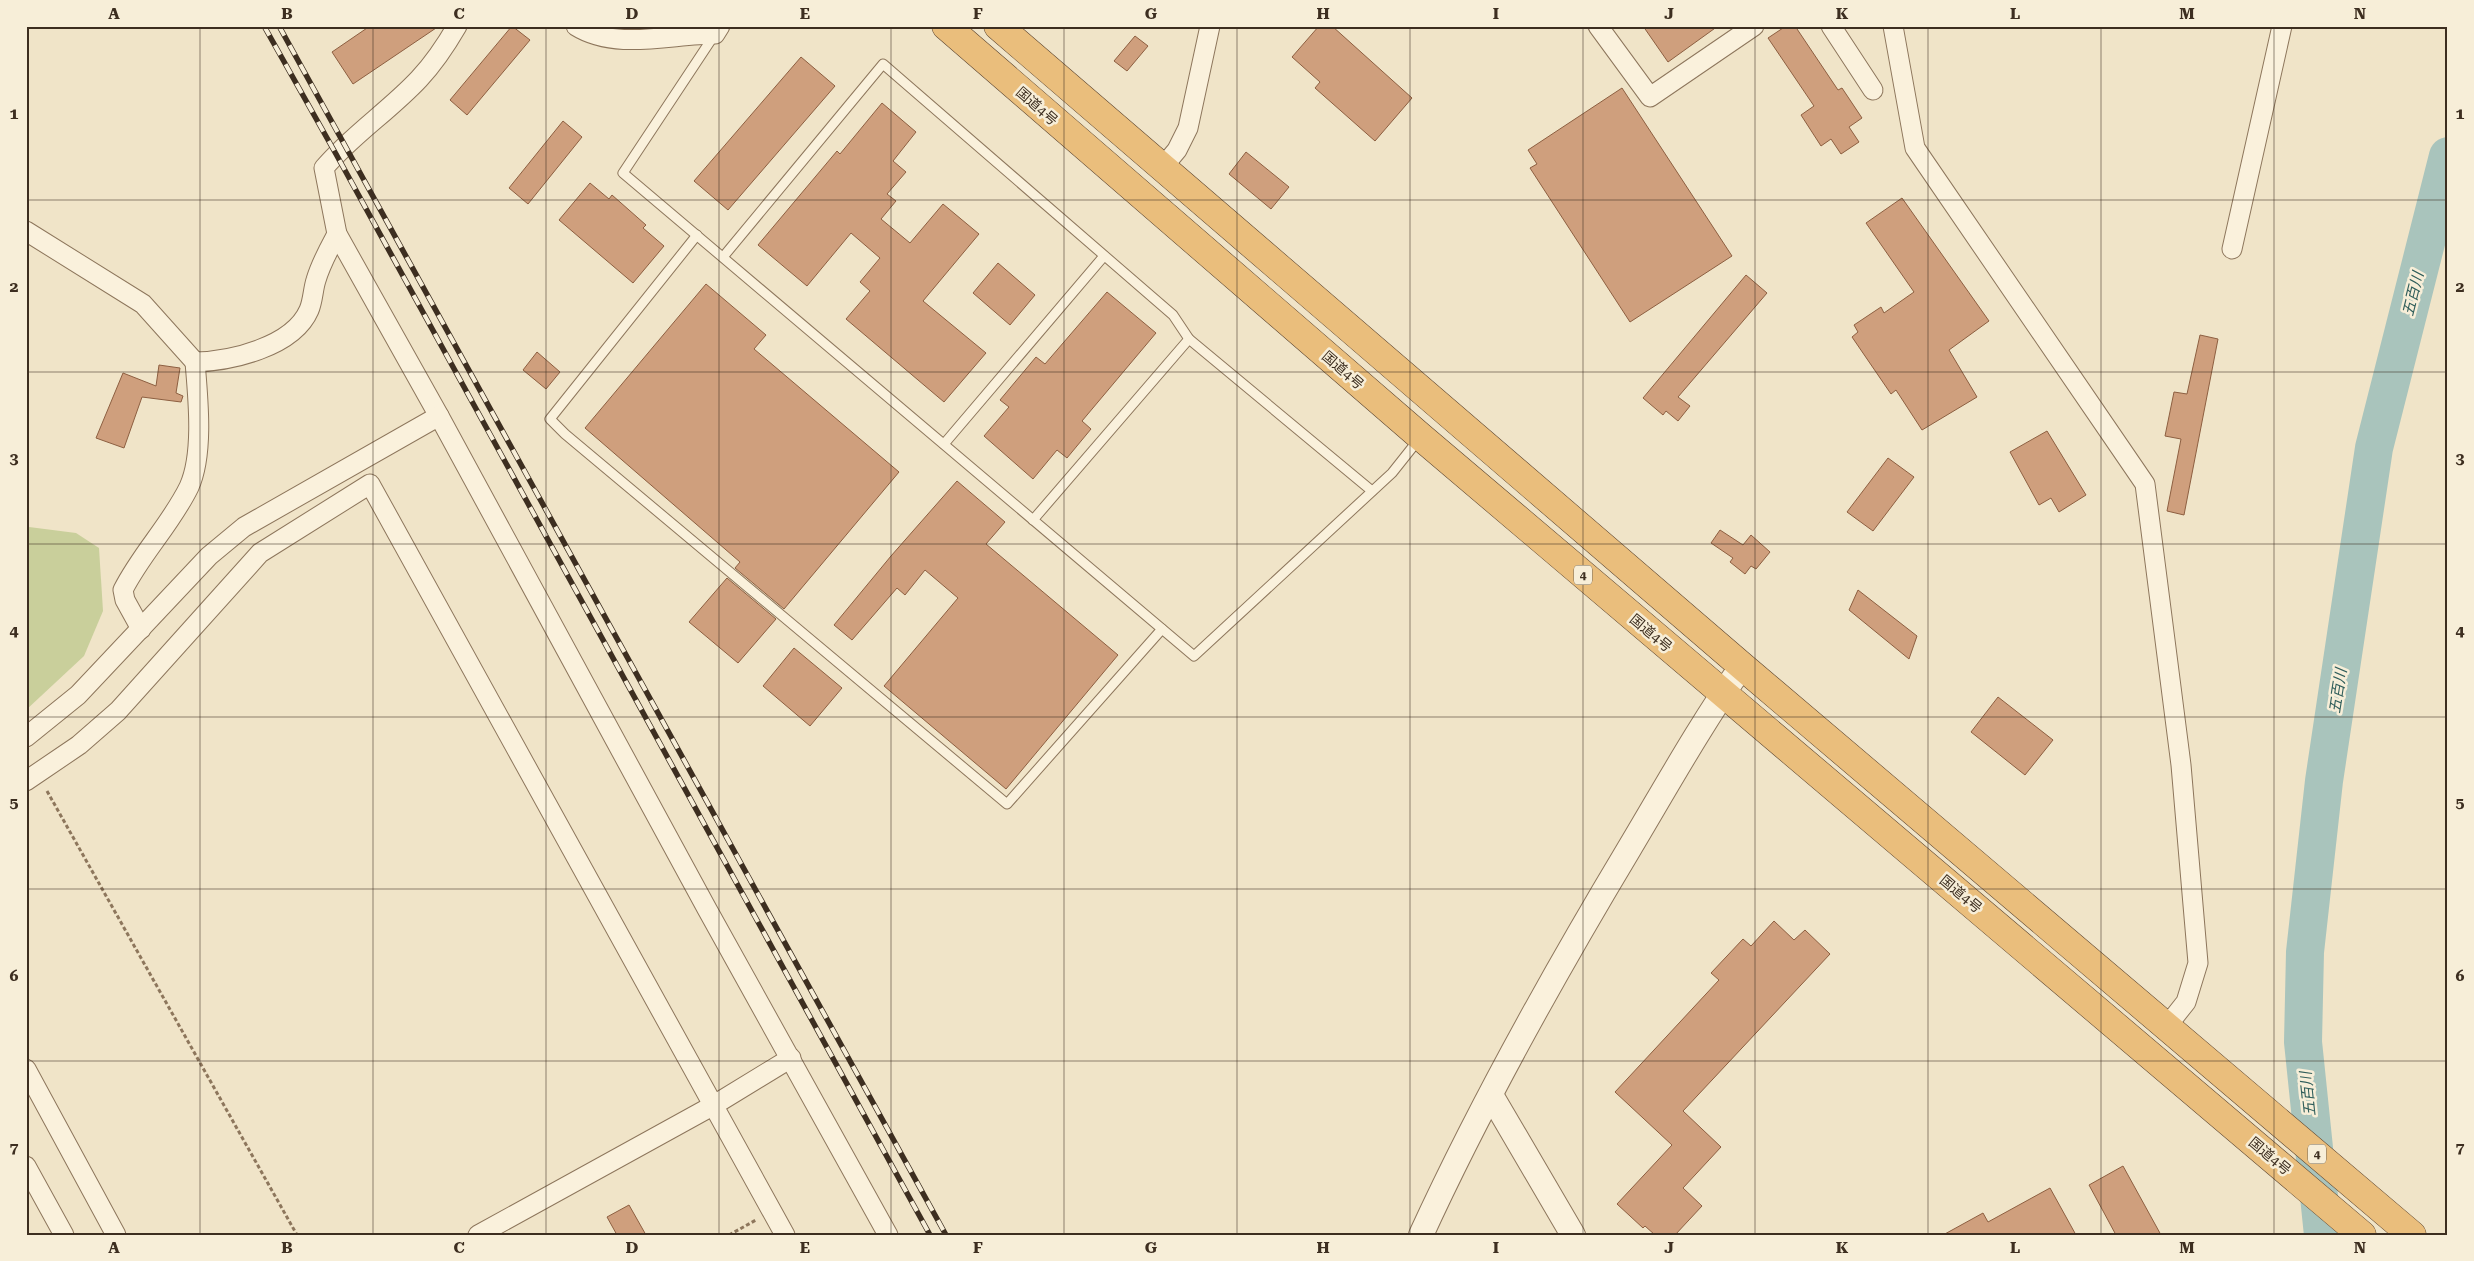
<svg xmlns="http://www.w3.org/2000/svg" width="2474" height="1261" viewBox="0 0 2474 1261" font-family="'Roboto Serif','Noto Sans JP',serif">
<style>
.green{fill:#c9cf9b}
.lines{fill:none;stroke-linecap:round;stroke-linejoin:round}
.river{stroke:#a9c4bc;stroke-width:38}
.building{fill:#cf9f7d;stroke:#8d5f41}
.service-casing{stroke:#8d765c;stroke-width:11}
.minor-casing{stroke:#8d765c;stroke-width:21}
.tertiary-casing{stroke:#8d765c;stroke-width:26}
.trunk-casing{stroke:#5b4430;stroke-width:29}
.path{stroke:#8d765c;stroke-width:3;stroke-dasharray:4 2.5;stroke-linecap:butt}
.service{stroke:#faf1dc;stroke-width:9}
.minor{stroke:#faf1dc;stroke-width:19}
.tertiary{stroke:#faf1dc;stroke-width:24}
.trunk{stroke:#eabe7c;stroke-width:28}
.rail-casing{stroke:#3d2e20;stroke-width:5.5}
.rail{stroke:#f7eed8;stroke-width:4;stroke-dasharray:11;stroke-linecap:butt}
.grid{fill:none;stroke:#3d2e20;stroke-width:1;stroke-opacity:0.55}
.labels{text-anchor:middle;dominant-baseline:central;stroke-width:5;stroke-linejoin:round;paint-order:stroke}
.shield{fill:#f7eed8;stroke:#756857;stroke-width:1}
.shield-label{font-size:12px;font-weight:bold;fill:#3d2e20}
.street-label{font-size:14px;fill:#3d2e20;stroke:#f7eed8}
.water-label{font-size:15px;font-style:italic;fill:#2f5d5a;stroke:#f7eed8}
.neatline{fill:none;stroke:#3d2e20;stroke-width:2}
.grid-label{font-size:16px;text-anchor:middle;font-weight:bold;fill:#3d2e20}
</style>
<rect width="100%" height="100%" fill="#f0e4c8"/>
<polygon class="green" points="29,527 76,533 99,548 103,611 84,656 26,710 26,528"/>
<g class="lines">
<polyline class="river" points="2323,1235 2303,1042 2305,952 2324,781 2374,448 2448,156"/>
</g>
<g class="building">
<polygon points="370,26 439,26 353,84 332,52"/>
<polygon points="512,26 530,40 467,115 450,100"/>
<polygon points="1319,26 1332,26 1412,98 1375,141 1315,88 1320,82 1292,57"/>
<polygon points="1643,26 1718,26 1668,62"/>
<polygon points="1786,26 1795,26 1838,90 1842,88 1862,118 1849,127 1859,142 1841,154 1831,139 1821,146 1801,115 1814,106 1768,38"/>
<polygon points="1135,36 1148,46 1127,71 1114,61"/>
<polygon points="801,57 835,86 728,210 694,181"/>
<polygon points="1622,88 1732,256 1630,322 1530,168 1537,164 1528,150"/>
<polygon points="882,103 916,132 893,161 906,172 887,194 896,201 881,219 910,243 943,204 979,234 923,301 986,353 944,402 846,319 870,291 860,282 880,258 851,233 807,286 758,245 837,151 840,154"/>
<polygon points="563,121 582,137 528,204 509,188"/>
<polygon points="1246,152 1289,187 1271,209 1229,174"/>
<polygon points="590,183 609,199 612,195 646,225 643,228 664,246 633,283 559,220"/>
<polygon points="1902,198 1989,321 1949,350 1977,397 1922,430 1896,390 1891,394 1852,337 1858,332 1854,325 1881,307 1884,313 1914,292 1866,223"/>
<polygon points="998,263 1035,295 1010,325 973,293"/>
<polygon points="1746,275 1767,293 1678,397 1690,406 1678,421 1666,411 1663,415 1643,398"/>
<polygon points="706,284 766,335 754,349 899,472 784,609 735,568 740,562 585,428"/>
<polygon points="1107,292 1156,333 1082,421 1091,429 1067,458 1057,450 1033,479 984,436 1009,407 1000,400 1036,357 1045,364"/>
<polygon points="2200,335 2218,339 2184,515 2167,511 2181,439 2165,436 2174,392 2187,394"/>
<polygon points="537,352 560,372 546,389 523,370"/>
<polygon points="159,365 180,368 176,393 183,396 181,402 142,397 124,448 96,438 123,373 156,386"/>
<polygon points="2047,431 2086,495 2059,512 2051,498 2039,505 2010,452"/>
<polygon points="1888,458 1914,477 1873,531 1847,512"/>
<polygon points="957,481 1005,522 986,544 1118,655 1006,789 884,686 958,598 925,570 905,595 897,588 852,640 834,625 891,556"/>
<polygon points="1720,530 1743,545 1751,535 1770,552 1756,569 1751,566 1745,574 1730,562 1733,558 1711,543"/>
<polygon points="727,578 776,619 738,663 689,622"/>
<polygon points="1858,590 1917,636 1909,659 1849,610"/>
<polygon points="794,648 842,688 810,726 763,686"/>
<polygon points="1998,697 2053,740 2025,775 1971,732"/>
<polygon points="1774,921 1794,940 1805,930 1830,954 1683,1111 1721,1147 1683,1188 1702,1206 1675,1235 1655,1235 1645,1226 1643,1228 1617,1204 1672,1145 1615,1092 1719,980 1711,973 1743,939 1751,946"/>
<polygon points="2123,1166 2161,1235 2116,1235 2089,1185"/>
<polygon points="2050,1188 2076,1235 1943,1235 1983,1213 1988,1222"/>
<polygon points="629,1205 646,1235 617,1235 607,1217"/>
</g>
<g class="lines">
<defs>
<g id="service">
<polyline points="715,34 623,173 1194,656 1392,473 1419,439"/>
<polyline points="697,235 550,419 565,434 1007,804 1162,629"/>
<polyline points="723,257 883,64 1173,315 1189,339 1372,491"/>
<polyline points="944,444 1104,256"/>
<polyline points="1033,520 1189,339"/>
</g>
<g id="minor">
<path d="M 576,26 C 616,51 671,34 715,34 L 720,26"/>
<polyline points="1598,26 1650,97 1754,26"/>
<polyline points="1831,26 1873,90"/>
<polyline points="1893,26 1915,148 2145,484 2181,765 2198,963 2186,1002 2167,1026"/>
<polyline points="1162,168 1177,150 1188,128 1210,26"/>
<path d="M 26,231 L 143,304 L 195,362 C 231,361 293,347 309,310 C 313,301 313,289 316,280 C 321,263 329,249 337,234 L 324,168 C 352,135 389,111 419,79 C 434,63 446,45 457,26"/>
<polyline points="337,234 439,416 707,909 888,1235"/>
<polyline points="2232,249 2282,26"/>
<path d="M 141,629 L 125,600 L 123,590 C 141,554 171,524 189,487 C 204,454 198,398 195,362"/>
<polyline points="26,737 78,695 209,556 244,527 439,416"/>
<polyline points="26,781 79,745 118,711 260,553 370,484 785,1235"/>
<polyline points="26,1069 116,1235"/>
<polyline points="26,1166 64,1235"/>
<polyline points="478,1235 714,1105 791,1058"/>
</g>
<g id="tertiary">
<polyline points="1491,1095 1573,1235"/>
<path d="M 1421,1235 C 1482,1102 1554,974 1629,849 C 1666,787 1701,724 1742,666"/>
</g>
<g id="trunk">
<polyline points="946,26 1421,437 2362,1235"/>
<polyline points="998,26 1742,666 2412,1235"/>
</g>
</defs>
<use href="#service" class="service-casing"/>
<use href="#minor" class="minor-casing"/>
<use href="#tertiary" class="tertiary-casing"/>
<use href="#trunk" class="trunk-casing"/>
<g class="path">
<polyline points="47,791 297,1235"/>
<polyline points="729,1235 756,1220"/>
</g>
<use href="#service" class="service"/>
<use href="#minor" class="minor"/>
<use href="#tertiary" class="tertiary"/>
<use href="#trunk" class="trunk"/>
<defs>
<g id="rail">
<polyline points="264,26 336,154 930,1235"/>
<polyline points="279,26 946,1235"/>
</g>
</defs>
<use href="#rail" class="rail-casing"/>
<use href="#rail" class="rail"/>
</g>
<path class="grid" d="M 200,26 L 200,1235M 373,26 L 373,1235M 546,26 L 546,1235M 719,26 L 719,1235M 891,26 L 891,1235M 1064,26 L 1064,1235M 1237,26 L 1237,1235M 1410,26 L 1410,1235M 1583,26 L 1583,1235M 1755,26 L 1755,1235M 1928,26 L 1928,1235M 2101,26 L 2101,1235M 2274,26 L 2274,1235M 26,200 L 2448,200M 26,372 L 2448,372M 26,544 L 2448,544M 26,717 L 2448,717M 26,889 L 2448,889M 26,1061 L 2448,1061"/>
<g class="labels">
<g class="shield">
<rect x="1574" y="565.5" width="18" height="19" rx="4"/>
<rect x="2308" y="1144.5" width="18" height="19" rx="4"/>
</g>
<g class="shield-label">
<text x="1583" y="575">4</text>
<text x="2317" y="1154">4</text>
</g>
<g class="street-label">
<text transform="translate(1037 106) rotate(41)">国道4号</text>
<text transform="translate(1343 370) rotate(41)">国道4号</text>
<text transform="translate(1651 633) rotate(40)">国道4号</text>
<text transform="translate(1961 894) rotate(40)">国道4号</text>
<text transform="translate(2270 1156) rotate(40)">国道4号</text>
</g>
<g class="water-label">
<text transform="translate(2413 294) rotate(-76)">五百川</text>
<text transform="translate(2338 691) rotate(-81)">五百川</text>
<text transform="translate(2308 1094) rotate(-96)">五百川</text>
</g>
</g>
<rect width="2474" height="1261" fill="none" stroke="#f7eed8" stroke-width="55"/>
<rect x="28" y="28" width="2418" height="1206" class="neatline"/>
<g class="grid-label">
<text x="114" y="19">A</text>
<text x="287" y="19">B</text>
<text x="459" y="19">C</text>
<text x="632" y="19">D</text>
<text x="805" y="19">E</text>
<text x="978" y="19">F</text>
<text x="1151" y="19">G</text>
<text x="1323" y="19">H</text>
<text x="1496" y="19">I</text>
<text x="1669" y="19">J</text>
<text x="1842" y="19">K</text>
<text x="2015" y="19">L</text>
<text x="2187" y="19">M</text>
<text x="2360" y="19">N</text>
<text x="14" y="119">1</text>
<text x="2460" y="119">1</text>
<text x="14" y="292">2</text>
<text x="2460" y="292">2</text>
<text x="14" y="464">3</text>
<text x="2460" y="464">3</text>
<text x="14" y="636">4</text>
<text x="2460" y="636">4</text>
<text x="14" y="808">5</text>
<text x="2460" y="808">5</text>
<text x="14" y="981">6</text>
<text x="2460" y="981">6</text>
<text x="14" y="1153">7</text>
<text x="2460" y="1153">7</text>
<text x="114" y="1253">A</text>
<text x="287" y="1253">B</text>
<text x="459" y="1253">C</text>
<text x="632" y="1253">D</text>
<text x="805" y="1253">E</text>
<text x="978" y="1253">F</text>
<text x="1151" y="1253">G</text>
<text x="1323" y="1253">H</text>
<text x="1496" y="1253">I</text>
<text x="1669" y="1253">J</text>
<text x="1842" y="1253">K</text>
<text x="2015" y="1253">L</text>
<text x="2187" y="1253">M</text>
<text x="2360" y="1253">N</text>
</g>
</svg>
